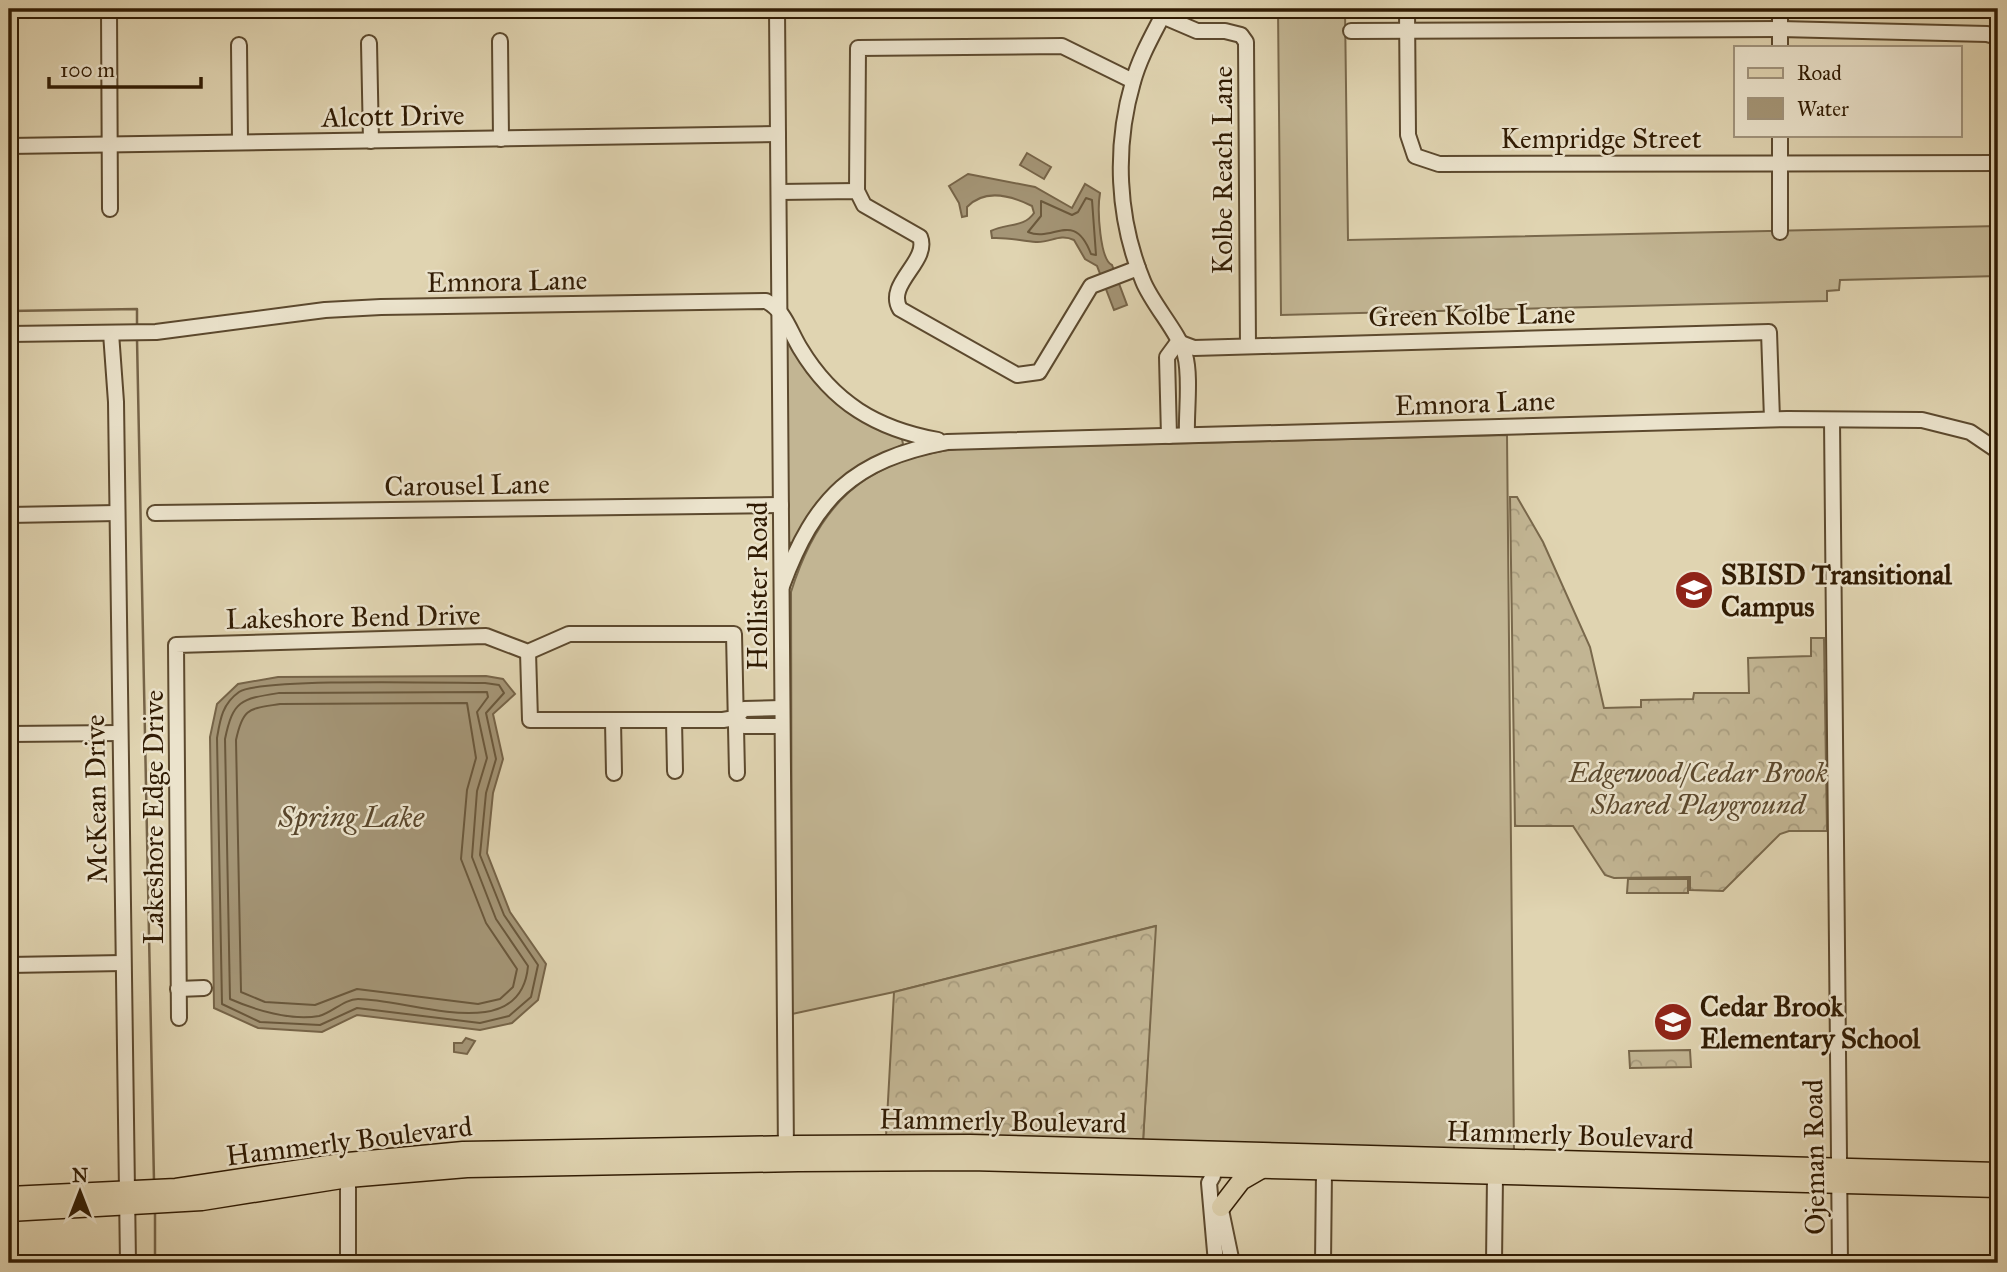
<svg xmlns="http://www.w3.org/2000/svg" width="2007" height="1272" viewBox="0 0 2007 1272" font-family="'IM FELL Great Primer',serif">
<style>
.grass{fill:#c2b593;stroke:#79684b;stroke-width:2}
.forest{fill:url(#forest-crowns);stroke:#79684b;stroke-width:2}
.water{fill:#a49576;stroke:#766448;stroke-width:2}
.lines{fill:none;stroke-linecap:round;stroke-linejoin:round}
.shore{stroke:#6a583c;stroke-width:2}
.stream{stroke:#766448;stroke-width:2.5}
.minor-casing{stroke:#5c492e;stroke-width:18}
.major-casing{stroke:#301b03;stroke-width:21}
.minor{stroke:#ebe3cc;stroke-width:14}
.major{stroke:#e0d4b1;stroke-width:18}
.labels{text-anchor:middle;dominant-baseline:central;stroke-width:5;stroke-linejoin:round;paint-order:stroke}
.street-label{font-size:28px;fill:#301b03;stroke:#ebe3cc}
.poi-label{font-size:28px;font-weight:bold;fill:#301b03;stroke:#ebe3cc;text-anchor:start}
.park-label{font-size:28px;font-style:italic;fill:#5c492e;stroke:#ebe3cc}
.water-label{font-size:30px;font-style:italic;fill:#59462b;stroke:#ebe3cc}
</style>
<defs>
<pattern id="forest-crowns" width="20" height="18" patternUnits="userSpaceOnUse" patternTransform="scale(1.75)"><rect width="20" height="18" fill="#c2b593"/><path d="M2 6a3 3 0 1 1 6 0M12 15a3 3 0 1 1 6 0" fill="none" stroke="#a79b7d"/></pattern>
</defs>
<rect width="100%" height="100%" fill="#e0d4b1"/>
<filter id="stains"><feTurbulence type="fractalNoise" baseFrequency=".00286" numOctaves="4"/><feColorMatrix values="0 0 0 0 .2 0 0 0 0 .09 0 0 0 0 .02 0 0 0 .5 -.17"/></filter>
<radialGradient id="worn" r=".72"><stop offset=".6" stop-color="#630" stop-opacity="0"/><stop offset="1" stop-color="#630" stop-opacity=".3"/></radialGradient>
<g class="grass">
<polygon points="1278,9 1345,9 1348,240 1998,226 1998,276 1840,280 1839,290 1827,291 1827,301 1281,315"/>
<polygon points="791,340 871,425 902,439 903,444 871,462 794,546 787,540 786,342"/>
<path d="M 1507,435 L 1514,1153 L 1143,1142 L 1155,926 L 894,992 L 792,1014 L 791,592 C 818,505 865,459 957,449 Z"/>
</g>
<g class="forest">
<polygon points="1510,497 1517,497 1543,542 1590,647 1604,708 1641,707 1641,700 1693,699 1694,693 1749,693 1748,658 1811,656 1811,638 1824,638 1827,831 1789,831 1780,834 1723,891 1690,890 1690,877 1614,878 1605,875 1573,826 1515,826"/>
<polygon points="1628,879 1688,879 1688,893 1627,893"/>
<polygon points="1156,926 1143,1142 886,1137 894,992"/>
<polygon points="1690,1050 1691,1067 1630,1068 1629,1051"/>
</g>
<g class="water">
<polygon points="1027,153 1051,167 1044,179 1020,165"/>
<path d="M 968,174 L 1035,187 L 1072,208 L 1085,184 L 1100,193 C 1097,210 1100,260 1112,265 L 1127,305 L 1114,310 L 1097,266 L 1085,259 L 1074,240 C 1059,233 1051,243 1036,242 C 1021,241 1008,237 992,238 L 991,231 C 1006,223 1024,228 1034,213 L 1032,206 C 1012,196 985,188 967,207 L 967,216 L 962,217 L 959,203 L 949,186 Z"/>
<polygon points="486,676 503,679 515,694 493,714 503,759 493,793 487,853 510,912 546,964 538,1000 512,1023 480,1030 357,1015 322,1032 258,1028 214,1008 210,737 217,704 238,684 278,677"/>
<polygon points="466,1038 475,1041 467,1054 454,1052 454,1043 462,1043"/>
</g>
<g class="lines">
<g class="shore">
<path d="M 1086,198 L 1092,200 L 1096,255 L 1091,254 C 1074,209 1053,243 1028,232 L 1041,216 L 1041,201 L 1072,215 L 1078,212 Z"/>
<path d="M 485,683 L 499,685 L 504,693 L 486,713 L 496,759 L 486,793 L 480,855 L 504,915 L 538,965 L 531,997 L 509,1016 L 480,1023 L 357,1008 L 320,1025 L 260,1022 L 222,1004 L 217,738 C 220,720 222,704 239,692 C 260,678 448,683 485,683 Z"/>
<path d="M 487,692 L 488,697 L 477,712 L 487,758 L 477,791 L 472,857 L 496,919 L 528,966 C 521,1047 410,999 358,999 C 344,999 332,1013 319,1016 C 291,1021 255,1010 230,999 L 225,739 C 233,700 241,699 279,693 Z"/>
<path d="M 467,703 L 476,758 L 467,790 L 461,859 L 486,923 L 517,969 L 513,987 L 500,999 L 478,1004 L 357,989 L 315,1005 L 265,1002 L 241,992 L 236,740 C 243,707 249,709 280,704 Z"/>
</g>
<g class="stream">
<polyline points="9,311 137,309 137,329"/>
<polyline points="137,339 154,1182"/>
<polyline points="155,1210 155,1263"/>
</g>
<defs>
<g id="minor">
<polyline points="109,9 110,209"/>
<polyline points="777,9 786,1154"/>
<path d="M 1166,9 C 1154,33 1140,56 1133,82 C 1114,147 1117,218 1143,281 C 1152,304 1180,334 1185,355 C 1191,376 1186,413 1187,435"/>
<polyline points="1407,9 1408,135 1415,156 1439,164 1998,163"/>
<polyline points="1162,16 1197,31 1225,31 1241,35 1246,42 1248,346"/>
<polyline points="1351,31 1780,29 1987,34 1998,37"/>
<polyline points="500,41 501,139"/>
<polyline points="369,43 371,141"/>
<polyline points="239,45 240,141"/>
<polyline points="1780,47 1780,9"/>
<polyline points="1780,135 1780,232"/>
<polyline points="9,146 778,134"/>
<polyline points="857,191 858,48 1062,46 1133,81"/>
<path d="M 779,192 L 857,191 L 864,205 L 920,237 C 930,261 885,284 900,309 L 1017,375 L 1039,372 L 1091,286 L 1138,268"/>
<polyline points="111,333 116,402 128,1263"/>
<path d="M 9,334 L 156,332 L 325,310 L 381,307 L 766,301 C 785,311 789,330 800,348 C 833,403 877,429 938,440"/>
<polyline points="1178,342 1194,348 1769,332 1772,419"/>
<polyline points="1832,420 1840,1263"/>
<polyline points="1169,436 1167,357 1178,342"/>
<polyline points="155,513 781,505"/>
<polyline points="9,515 117,513"/>
<path d="M 782,586 C 815,497 853,460 947,442 L 1787,419 L 1922,420 L 1970,432 L 1998,451"/>
<polyline points="528,652 530,720 723,720 735,718 744,709 782,708"/>
<polyline points="735,718 744,726 782,726"/>
<polyline points="674,720 675,771"/>
<polyline points="613,721 614,773"/>
<polyline points="9,734 120,733"/>
<polyline points="9,965 123,963"/>
<polyline points="178,989 204,988"/>
<polyline points="179,1018 176,645 486,636 528,652 569,634 734,634 737,773"/>
<polyline points="1213,1158 1213,1176 1209,1183 1216,1263"/>
<polyline points="1221,1210 1232,1263"/>
<polyline points="348,1263 348,1170"/>
<polyline points="1323,1263 1324,1171"/>
<polyline points="1494,1263 1495,1176"/>
</g>
<g id="major">
<polyline points="9,1196 176,1188 348,1162 463,1151 797,1145 970,1144 1998,1172"/>
<polyline points="1221,1207 1241,1181 1260,1170"/>
<polyline points="9,1212 202,1201 348,1178 467,1168 798,1162 970,1161 1998,1188"/>
</g>
</defs>
<use href="#minor" class="minor-casing"/>
<use href="#major" class="major-casing"/>
<use href="#minor" class="minor"/>
<use href="#major" class="major"/>
</g>
<defs>
<symbol id="school-disc" viewBox="-11 -11 22 22"><circle r="9.5" fill="#8f2418" stroke="#ebe3cc"/><path d="M0-5L7-2L0 1L-7-2ZM-4 1L0 2.5L4 1V4Q0 6-4 4Z" fill="#fff"/></symbol>
</defs>
<g fill-rule="evenodd">
<use href="#school-disc" x="1672" y="568" width="44" height="44"/>
<use href="#school-disc" x="1651" y="1000" width="44" height="44"/>
</g>
<g class="labels">
<g class="street-label">
<text transform="translate(393 116) rotate(-1)">Alcott Drive</text>
<text x="1601" y="138">Kempridge Street</text>
<text transform="translate(1222 170) rotate(-90)">Kolbe Reach Lane</text>
<text transform="translate(507 281) rotate(-1)">Emnora Lane</text>
<text transform="translate(1472 315) rotate(-1)">Green Kolbe Lane</text>
<text transform="translate(1475 403) rotate(-2)">Emnora Lane</text>
<text transform="translate(467 485) rotate(-1)">Carousel Lane</text>
<text transform="translate(757 586) rotate(-90)">Hollister Road</text>
<text transform="translate(353 617) rotate(-1)">Lakeshore Bend Drive</text>
<text transform="translate(96 799) rotate(-91)">McKean Drive</text>
<text transform="translate(153 817) rotate(-90)">Lakeshore Edge Drive</text>
<text transform="translate(1003 1121) rotate(1)">Hammerly Boulevard</text>
<text transform="translate(1570 1135) rotate(2)">Hammerly Boulevard</text>
<text transform="translate(349 1141) rotate(-7)">Hammerly Boulevard</text>
<text transform="translate(1814 1157) rotate(-91)">Ojeman Road</text>
</g>
<g class="poi-label">
<text x="1721" y="574">SBISD Transitional<tspan x="1721" dy="32">Campus</tspan></text>
<text x="1700" y="1006">Cedar Brook<tspan x="1700" dy="32">Elementary School</tspan></text>
</g>
<g class="park-label">
<text x="1698" y="772">Edgewood/Cedar Brook<tspan x="1698" dy="32">Shared Playground</tspan></text>
</g>
<g class="water-label">
<text x="351" y="817">Spring Lake</text>
</g>
</g>
<rect width="2007" height="1272" fill="none" stroke="#e0d4b1" stroke-width="35"/>
<rect x="10" y="10" width="1986" height="1251" fill="none" stroke="#301b03" stroke-width="3.5"/>
<rect x="18" y="18" width="1972" height="1237" fill="none" stroke="#301b03" stroke-width="2"/>
<rect x="1734" y="46" width="228" height="91" fill="#ebe3cc" stroke="#a0937c" stroke-width="2"/>
<rect x="1748" y="68" width="35" height="10" fill="#e0d4b1" stroke="#a0937c" stroke-width="2"/>
<text x="1797" y="80" font-size="21" fill="#301b03">Road</text>
<rect x="1748" y="98" width="35" height="21" fill="#a49576" stroke="#a0937c" stroke-width="2"/>
<text x="1797" y="116" font-size="21" fill="#301b03">Water</text>
<g transform="translate(80 1192)" stroke="#ebe3cc" stroke-width="5" paint-order="stroke">
<path d="M0-5L12 26L0 18L-12 26Z" fill="#301b03"/>
<text y="-10" font-size="19" font-weight="bold" text-anchor="middle" fill="#301b03">N</text>
</g>
<path d="M49 77v10h152v-10" fill="none" stroke="#301b03" stroke-width="3.5"/>
<text x="60" y="77" font-size="21" fill="#301b03" stroke="#ebe3cc" stroke-width="5" paint-order="stroke">100 m</text>
<rect width="100%" height="100%" filter="url(#stains)"/>
<rect width="100%" height="100%" fill="url(#worn)"/>
</svg>
